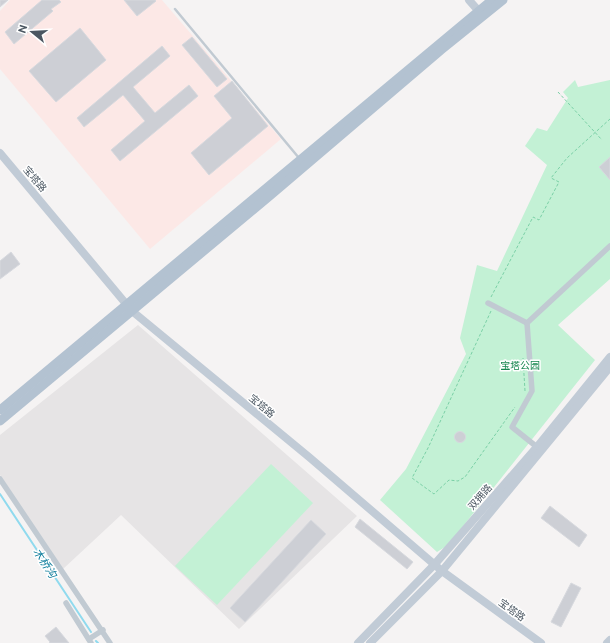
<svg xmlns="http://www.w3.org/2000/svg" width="610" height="643" viewBox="0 0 610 643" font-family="Ubuntu,'Noto Sans SC',sans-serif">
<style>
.education{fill:#e6e4e5}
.medical{fill:#fce8e6}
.green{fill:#c3f1d5}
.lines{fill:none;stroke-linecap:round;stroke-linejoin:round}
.stream{stroke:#90daee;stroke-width:2}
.building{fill:#cdcfd5;stroke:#d7d9de}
.path{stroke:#7ad0a6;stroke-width:1;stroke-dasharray:3 2;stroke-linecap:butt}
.lane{stroke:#c1cad2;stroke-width:2.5}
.street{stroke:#c1cad2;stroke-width:5.5}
.secondary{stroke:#c1cbd6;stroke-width:8}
.primary{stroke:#b3c2d1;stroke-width:9}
.labels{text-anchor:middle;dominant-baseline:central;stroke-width:3;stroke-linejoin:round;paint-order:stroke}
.street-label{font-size:10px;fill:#4a5661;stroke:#fff}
.park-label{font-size:10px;fill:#17864f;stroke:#fff}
.water-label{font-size:11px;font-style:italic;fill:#0c7c9b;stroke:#fff}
</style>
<rect width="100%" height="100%" fill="#f5f3f3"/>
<polygon class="education" points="138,325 357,516 239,629 121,515 63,569 0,475 0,435"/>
<polygon class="medical" points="10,0 162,0 281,139 150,249 0,69 0,11"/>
<g class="green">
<polygon points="575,80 578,87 610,80 610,279 558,325 595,360 460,530 445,547 437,552 380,500 406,469 466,354 460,338 477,265 497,271 547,165 525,146 537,128 547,131 568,98 563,92"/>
<polygon points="271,464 313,503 217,605 175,566"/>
</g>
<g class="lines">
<g class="stream">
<polyline points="0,494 91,632"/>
<polyline points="96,641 98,643"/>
</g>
</g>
<g class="building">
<polygon points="0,0 8,0 0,7"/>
<polygon points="42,0 59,0 61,2 51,9 53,11 14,44 5,32"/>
<polygon points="124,0 155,0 156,1 137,16"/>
<polygon points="80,28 106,60 56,102 29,71"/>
<polygon points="192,37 227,79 217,87 182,45"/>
<polygon points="162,46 170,56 133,87 155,113 189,85 198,96 120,161 111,150 145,121 123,95 84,127 77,118"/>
<polygon points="232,81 268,126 209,175 191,153 232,118 214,96"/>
<polygon points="610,157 610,180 599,167"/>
<polygon points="11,252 20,264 0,279 0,261"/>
<circle cx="460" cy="437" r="5.5"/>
<polygon points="550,506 587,535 579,547 541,518"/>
<polygon points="360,519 413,562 407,569 355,527"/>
<polygon points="311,520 326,534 245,622 230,608"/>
<polygon points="571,583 581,588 561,627 551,622"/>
<polygon points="56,627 69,643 49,643 50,642 45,636"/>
</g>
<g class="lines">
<g class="path">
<polyline points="558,92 602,140"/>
<polyline points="491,297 533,217 539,220 559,182 551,178 567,158 610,119"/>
<polyline points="491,311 428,448 412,478 434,494 449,480 458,481 465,477 515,407"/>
<polyline points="523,358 525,391"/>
</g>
<polyline class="lane" points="175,9 299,158"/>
<g class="street">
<polyline points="488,303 527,323"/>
<polyline points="527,323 532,391 512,427 537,447"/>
<polyline points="527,323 610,246"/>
<polyline points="0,479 110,643"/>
<polyline points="66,603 91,643"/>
<polyline points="89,639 103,630"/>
</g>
<g class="secondary">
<polyline points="469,0 483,16"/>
<polyline points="0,153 132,311 309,457 442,571 541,643"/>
<polyline points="358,643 434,565 537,447 610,357"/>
<polyline points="370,643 442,571 610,367"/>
<polyline points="607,643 610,640"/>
</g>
<g class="primary">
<polyline points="0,410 492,0"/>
<polyline points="0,421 272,194 441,50 503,0"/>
</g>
</g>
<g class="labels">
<g class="street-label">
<text transform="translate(35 179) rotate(50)">宝塔路</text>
<text transform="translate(262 406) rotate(40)">宝塔路</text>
<text transform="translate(480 497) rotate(-49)">双拥路</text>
<text transform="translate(512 610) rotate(36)">宝塔路</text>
</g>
<g class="park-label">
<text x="520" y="365">宝塔公园</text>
</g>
<g class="water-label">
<text transform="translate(45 563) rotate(57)">木桥沟</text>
</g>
</g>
<g transform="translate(32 32) rotate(288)" stroke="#ffffff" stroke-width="3" paint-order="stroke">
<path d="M0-3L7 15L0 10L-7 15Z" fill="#4a5661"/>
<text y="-6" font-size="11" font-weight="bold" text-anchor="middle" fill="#4a5661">N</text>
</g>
</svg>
